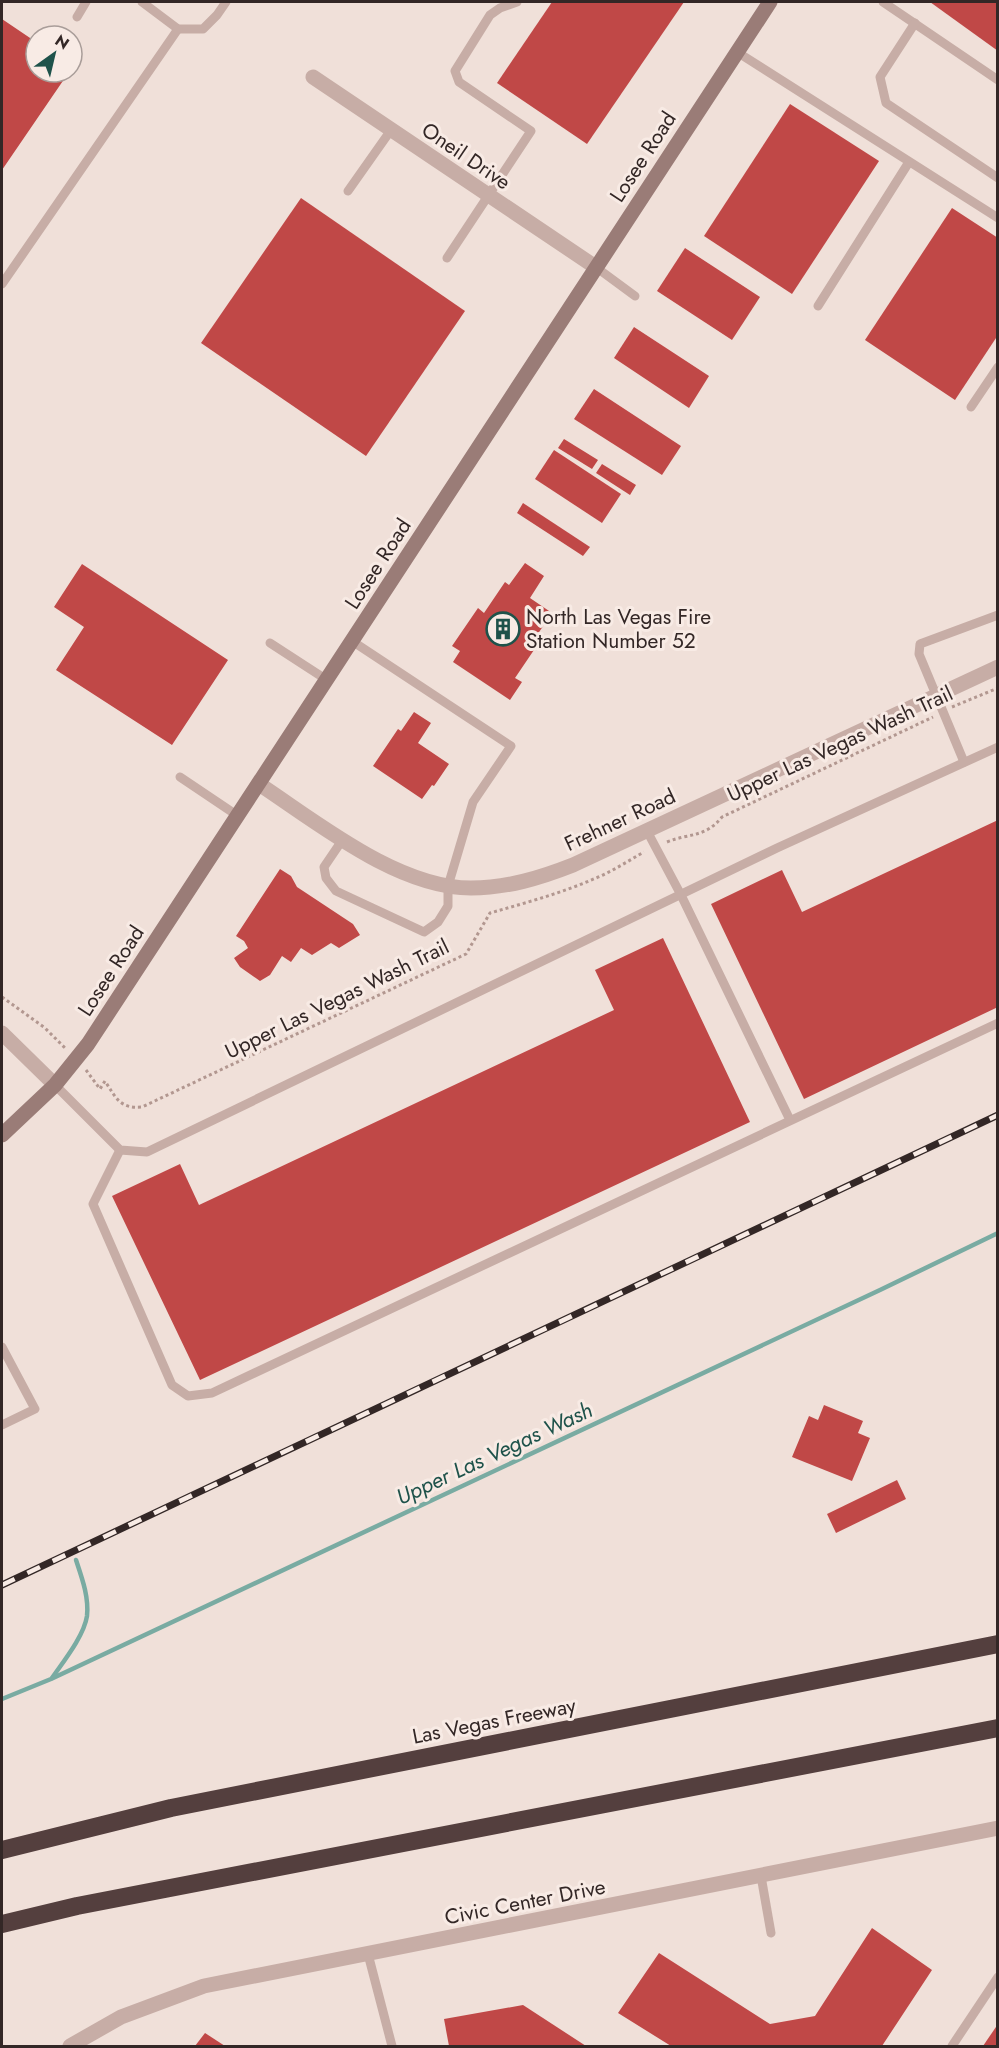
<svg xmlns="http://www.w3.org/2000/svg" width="999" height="2048" viewBox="0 0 999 2048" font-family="Jost,sans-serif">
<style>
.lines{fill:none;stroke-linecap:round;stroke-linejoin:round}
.stream{stroke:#79aba2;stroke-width:4.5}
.building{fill:#c04847}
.path{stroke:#b29790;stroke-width:3;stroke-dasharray:3 3;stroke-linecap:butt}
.service{stroke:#c7ada6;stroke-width:9}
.minor{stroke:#c7ada6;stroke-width:15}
.tertiary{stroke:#c7ada6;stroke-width:15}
.secondary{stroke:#9a7c77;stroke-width:15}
.motorway{stroke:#543f3e;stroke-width:18}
.rail-casing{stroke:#332726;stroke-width:7}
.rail{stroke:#f8ebe5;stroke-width:4.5;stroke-dasharray:14;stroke-linecap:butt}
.labels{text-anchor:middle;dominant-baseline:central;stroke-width:6;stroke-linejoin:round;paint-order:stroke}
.street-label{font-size:21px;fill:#332726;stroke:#f8ebe5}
.poi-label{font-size:21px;fill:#332726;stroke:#f8ebe5;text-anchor:start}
.water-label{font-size:22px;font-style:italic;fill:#1e524a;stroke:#f8ebe5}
</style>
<rect width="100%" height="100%" fill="#f0e0d9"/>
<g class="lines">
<g class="stream">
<path d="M 52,1678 C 63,1662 84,1636 87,1616 C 89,1597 82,1578 76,1560"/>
<polyline points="2,1699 51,1679 880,1290 998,1233"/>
</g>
</g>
<g class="building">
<polygon points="552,2 684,2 587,144 497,83"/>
<polygon points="930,2 998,2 998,51"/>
<polygon points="2,19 36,42 36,72 69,72 2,170"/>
<polygon points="790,104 879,161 792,294 704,236"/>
<polygon points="301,198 465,311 366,456 201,343"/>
<polygon points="952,208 998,238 998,335 955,400 865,340"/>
<polygon points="685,248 760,297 732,340 657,291"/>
<polygon points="634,327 709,376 689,408 614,358"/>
<polygon points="594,389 681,446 662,475 574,419"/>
<polygon points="564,439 598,460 592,469 558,448"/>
<polygon points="554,450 621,494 602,523 535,479"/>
<polygon points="602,464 636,485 630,495 596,473"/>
<polygon points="523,503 590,547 583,556 517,513"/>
<polygon points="525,563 544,576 530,598 552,613 531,644 536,647 515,678 522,682 510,700 453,662 460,651 452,646 478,608 484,613 505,582 509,585"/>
<polygon points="82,564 228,660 172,745 56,670 84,627 54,607"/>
<polygon points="414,712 431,723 418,743 449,764 434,786 432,785 422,799 373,766 398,729 401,731"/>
<polygon points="998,820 998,1007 804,1099 711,904 782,870 802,912"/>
<polygon points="280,869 291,876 297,887 353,924 360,935 339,948 331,943 312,955 301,948 291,962 282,956 270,975 260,981 240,967 234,958 248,948 244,941 236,936"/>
<polygon points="663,938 750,1122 200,1380 112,1196 180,1164 199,1205 614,1010 595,970"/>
<polygon points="824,1405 863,1421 858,1433 870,1438 852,1481 792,1457 809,1416 818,1420"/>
<polygon points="897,1480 906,1499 836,1533 827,1514"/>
<polygon points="872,1928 932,1970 882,2046 671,2046 618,2013 659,1953 770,2024 815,2016"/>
<polygon points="523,2005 586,2046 449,2046 444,2019"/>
<polygon points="998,2024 998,2046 983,2046"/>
<polygon points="205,2033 225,2046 195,2046"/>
</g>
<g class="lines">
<g class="path">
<polyline points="952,707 998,688"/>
<path d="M 667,842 C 689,833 705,838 722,817 L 933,717"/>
<polyline points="2,997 45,1028 65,1048"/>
<path d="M 86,1070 L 100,1089 L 105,1081 C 116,1098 120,1109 142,1107 L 466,954 L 490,913 C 525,903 562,893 596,878 C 613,871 628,861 644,852"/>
</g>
<g class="service">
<polyline points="142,2 178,29 203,29 217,15 226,2"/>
<polyline points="883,2 998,80"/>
<polyline points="77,17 86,2"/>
<polyline points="915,23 880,77 886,103 998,178"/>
<polyline points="737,52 998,218"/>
<polyline points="348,191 391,130"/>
<polyline points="447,258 531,131 459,82 455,71 490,15 500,8 517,2"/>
<polyline points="597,268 635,296"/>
<polyline points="2,284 178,29"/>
<polyline points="818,306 909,162"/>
<polyline points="971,407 998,367"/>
<polyline points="270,643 327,680"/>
<polyline points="964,762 919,654 920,644 998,615"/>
<polyline points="180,777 238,816"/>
<polyline points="647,831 681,895 790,1120"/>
<polyline points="343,839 324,867 326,878 336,891 424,932 438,922 448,906 448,886 473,802 511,746 352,641"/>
<polyline points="55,1085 120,1150 147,1152 777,848 998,747"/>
<polyline points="120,1150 93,1204 172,1385 188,1396 212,1393 998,1023"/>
<polyline points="2,1347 35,1409 2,1425"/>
<polyline points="761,1876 771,1933"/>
<polyline points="368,1954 392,2046"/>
<polyline points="952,2046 998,1977"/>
</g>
<g class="minor">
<polyline points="313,77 597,268"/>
<path d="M 259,784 C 318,823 398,888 471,888 C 507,888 540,878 573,865 L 998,667"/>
</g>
<g class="tertiary">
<polyline points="2,1033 55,1085"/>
<polyline points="70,2046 121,2017 204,1986 998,1828"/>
</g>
<polyline class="secondary" points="2,1135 55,1085 88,1044 770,2"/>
<g class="motorway">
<polyline points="2,1850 171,1808 998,1644"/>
<polyline points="2,1924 77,1906 998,1728"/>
</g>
<defs>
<polyline id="rail" points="2,1585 998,1115"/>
</defs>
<use href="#rail" class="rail-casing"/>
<use href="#rail" class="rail"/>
</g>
<defs>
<symbol id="building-ring" viewBox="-11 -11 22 22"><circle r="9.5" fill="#f8ebe5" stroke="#1e524a" stroke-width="1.5"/><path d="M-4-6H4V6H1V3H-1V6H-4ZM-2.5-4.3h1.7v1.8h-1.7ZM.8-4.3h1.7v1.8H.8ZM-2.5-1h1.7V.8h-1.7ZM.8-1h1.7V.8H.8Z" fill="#1e524a"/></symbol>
</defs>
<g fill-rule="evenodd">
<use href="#building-ring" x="484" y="610" width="38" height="38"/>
</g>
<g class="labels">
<g class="street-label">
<text transform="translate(466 156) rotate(34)">Oneil Drive</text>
<text transform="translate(643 157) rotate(-57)">Losee Road</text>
<text transform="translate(378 564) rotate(-57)">Losee Road</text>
<text transform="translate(840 744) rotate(-25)">Upper Las Vegas Wash Trail</text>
<text transform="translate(620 820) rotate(-25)">Frehner Road</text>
<text transform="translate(111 971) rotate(-57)">Losee Road</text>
<text transform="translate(337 999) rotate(-26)">Upper Las Vegas Wash Trail</text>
<text transform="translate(494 1721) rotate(-11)">Las Vegas Freeway</text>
<text transform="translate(525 1902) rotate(-11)">Civic Center Drive</text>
</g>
<g class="poi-label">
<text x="526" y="617">North Las Vegas Fire<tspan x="526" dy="24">Station Number 52</tspan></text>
</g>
<g class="water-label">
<text transform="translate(494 1453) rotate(-25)">Upper Las Vegas Wash</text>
</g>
</g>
<rect width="999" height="2048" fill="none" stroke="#332726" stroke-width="6"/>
<g transform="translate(54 54) rotate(34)"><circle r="28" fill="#f8ebe5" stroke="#a99d99" stroke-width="1.5"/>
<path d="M0-4.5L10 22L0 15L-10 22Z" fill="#1e524a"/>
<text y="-9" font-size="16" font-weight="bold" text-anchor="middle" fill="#332726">N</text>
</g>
</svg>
